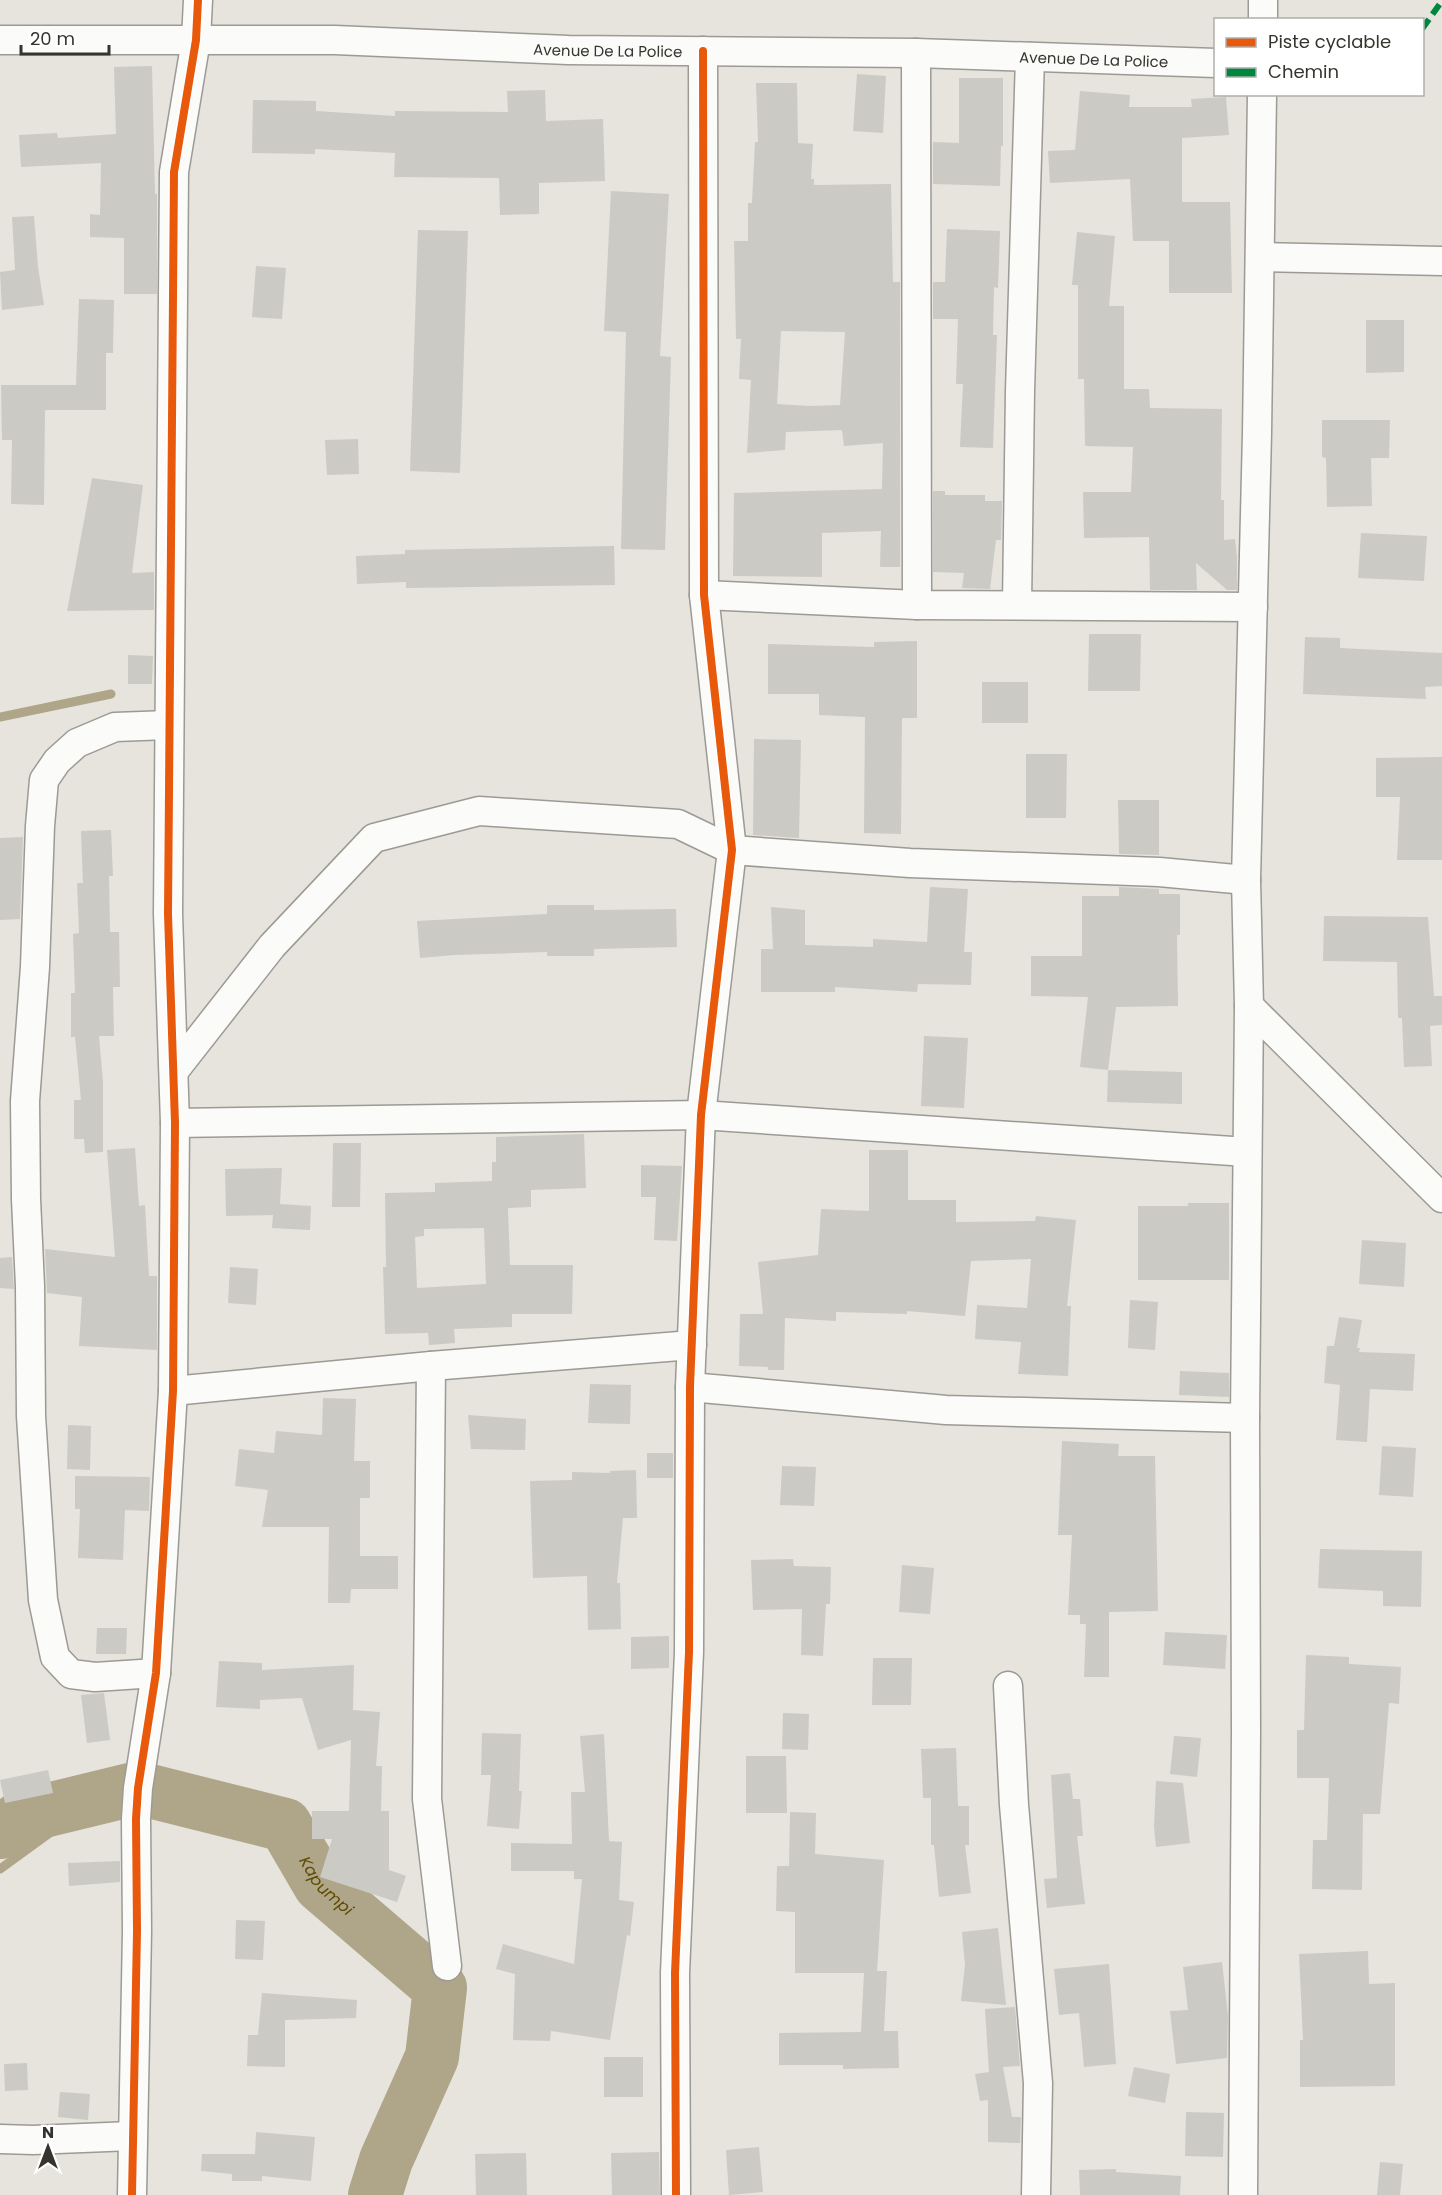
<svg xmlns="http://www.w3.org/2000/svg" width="1442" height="2195" viewBox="0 0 1442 2195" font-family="Poppins,sans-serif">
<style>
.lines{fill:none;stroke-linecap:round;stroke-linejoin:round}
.stream{stroke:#afa588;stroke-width:9}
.river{stroke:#afa588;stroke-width:54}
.building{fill:#cccac4;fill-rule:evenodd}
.minor-casing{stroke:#9c9a94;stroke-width:31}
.minor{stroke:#fbfbfa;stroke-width:28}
.quiet{stroke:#00873e;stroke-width:6;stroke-dasharray:12 6;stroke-linecap:butt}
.cycleway-casing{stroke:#fff;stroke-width:11}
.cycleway{stroke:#e8590c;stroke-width:8}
.labels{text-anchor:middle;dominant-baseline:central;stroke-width:5;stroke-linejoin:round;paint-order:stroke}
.street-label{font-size:15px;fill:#35342e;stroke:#fff}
.water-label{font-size:16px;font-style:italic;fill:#5f4b01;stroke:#fff}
</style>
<rect width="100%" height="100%" fill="#e6e4dc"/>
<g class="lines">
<g class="stream">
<polyline points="0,717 111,694"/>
<polyline points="0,1869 99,1797"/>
</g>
<path class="river" id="s1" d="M 0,1832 L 23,1816 L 138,1788 L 285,1825 L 320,1885 L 440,1988 L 432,2057 L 386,2160 L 375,2195"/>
</g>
<g class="building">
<polygon points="152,66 155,194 157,194 157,294 124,294 124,238 90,237 90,214 100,215 101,163 21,167 19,135 57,133 58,138 116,134 114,67"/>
<polygon points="857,74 886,76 883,133 853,131"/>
<polygon points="959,78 1003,78 1003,146 1001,146 1000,186 933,184 933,142 959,143"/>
<path d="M 756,83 L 797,83 L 798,143 L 813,144 L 811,179 L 814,179 L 814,185 L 891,184 L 893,282 L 900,282 L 900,567 L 880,567 L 881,531 L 822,533 L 822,577 L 733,576 L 734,493 L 882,489 L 883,443 L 844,446 L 842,430 L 786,432 L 785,450 L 747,453 L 751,380 L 739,379 L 741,339 L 736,339 L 734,241 L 748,241 L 748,203 L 752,203 L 755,142 L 758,142 ZM 781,331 L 845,332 L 840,405 L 810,406 L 777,404 Z"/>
<polygon points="545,90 546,121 603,119 605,181 539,183 539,214 500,215 499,178 394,177 395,153 315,149 315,154 252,153 253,100 316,101 316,111 395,116 395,111 508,112 507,91"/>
<polygon points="1080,91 1130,95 1129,107 1192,107 1191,99 1226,97 1229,135 1182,138 1182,202 1230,202 1232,293 1169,293 1169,241 1133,241 1130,179 1050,183 1048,151 1075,150"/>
<polygon points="611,191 669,194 660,356 671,357 665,550 621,549 626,332 604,331"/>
<polygon points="34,216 38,267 44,305 2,310 0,272 15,270 12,217"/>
<polygon points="947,229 1000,231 998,288 994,287 993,335 997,335 993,448 960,447 963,384 956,384 958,319 933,319 933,282 945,282"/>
<polygon points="418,230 468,231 460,473 410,471"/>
<polygon points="1077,232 1115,236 1109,306 1124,306 1124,389 1149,389 1150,408 1222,409 1221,500 1224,500 1224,540 1235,539 1237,557 1237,590 1227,590 1196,563 1197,590 1150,590 1149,537 1084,538 1083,492 1131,492 1133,447 1085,446 1084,379 1078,379 1078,285 1072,285"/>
<polygon points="256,266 286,268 282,319 252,317"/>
<polygon points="79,299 114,300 113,353 106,353 106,410 45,410 44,505 11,504 12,440 2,440 1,385 76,385"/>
<polygon points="1366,320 1404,320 1404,372 1366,373"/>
<polygon points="1322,420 1390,420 1389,458 1371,458 1372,506 1327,507 1326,458 1322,457"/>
<polygon points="358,439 359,474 327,475 325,440"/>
<polygon points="92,478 143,485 132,573 154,572 154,610 67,611"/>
<polygon points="933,491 945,491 945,495 985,495 985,501 1002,501 1001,540 996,540 990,589 962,588 964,573 933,572"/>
<polygon points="1361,533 1427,536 1424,581 1358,578"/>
<polygon points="614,546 615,585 406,588 406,582 357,584 356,556 405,554 405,550"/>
<polygon points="1089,634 1141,634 1140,691 1088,691"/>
<polygon points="1305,637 1340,638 1340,648 1442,653 1442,686 1425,687 1426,699 1303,694"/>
<polygon points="917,641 917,718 902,718 901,834 864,833 865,717 819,715 819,694 768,694 768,644 874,647 874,642"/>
<polygon points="128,655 153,656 152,684 128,684"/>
<rect x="982" y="682" width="46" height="41"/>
<polygon points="754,739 801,740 799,838 753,835"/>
<polygon points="1026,754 1067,754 1066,818 1026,818"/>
<polygon points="1442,757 1442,860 1397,860 1400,797 1376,797 1376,758"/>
<polygon points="1118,800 1159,800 1159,855 1119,854"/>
<polygon points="111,830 113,876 109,876 110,932 119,932 120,987 113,987 114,1036 99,1036 103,1082 103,1152 85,1153 84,1139 74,1139 74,1100 81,1100 75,1037 71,1037 71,993 75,993 73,934 79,933 77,883 83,883 81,831"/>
<polygon points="23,837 20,919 0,920 0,838"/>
<polygon points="930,887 968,889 964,952 972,952 971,985 918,984 917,992 835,987 835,992 761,992 761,949 773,949 771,907 805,910 805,945 873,947 873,939 927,942"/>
<polygon points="1119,887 1159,889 1159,894 1180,894 1180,935 1177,935 1178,1006 1116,1007 1108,1070 1080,1067 1088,997 1031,996 1031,956 1082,956 1082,896 1119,896"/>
<polygon points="547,905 594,905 594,910 676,909 677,947 594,949 594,956 547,956 547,952 454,955 420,958 417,921 547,914"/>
<polygon points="1324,916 1428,917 1434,996 1442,996 1442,1025 1430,1026 1432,1066 1404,1067 1402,1018 1398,1018 1397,962 1323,961"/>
<polygon points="924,1036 968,1038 964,1108 921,1106"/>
<polygon points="1108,1070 1182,1072 1182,1104 1107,1102"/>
<path d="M 584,1134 L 586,1188 L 531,1190 L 531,1207 L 508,1208 L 510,1265 L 573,1265 L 572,1314 L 512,1314 L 512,1327 L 454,1329 L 455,1343 L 429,1345 L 428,1333 L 385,1334 L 383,1267 L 386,1267 L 385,1193 L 435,1192 L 435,1183 L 492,1181 L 492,1162 L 496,1162 L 496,1137 ZM 484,1228 L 486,1284 L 417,1288 L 415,1237 L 424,1236 L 424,1229 Z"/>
<polygon points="333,1143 361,1143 360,1207 332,1207"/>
<polygon points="135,1148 139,1206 145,1205 149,1276 157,1276 157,1350 79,1346 82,1297 47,1293 45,1249 115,1257 107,1150"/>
<polygon points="869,1150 908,1150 908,1200 956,1200 956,1222 1035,1221 1036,1216 1076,1220 1067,1306 1071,1306 1068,1376 1018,1374 1021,1342 975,1339 977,1305 1027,1308 1031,1259 971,1261 965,1316 907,1311 907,1314 836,1312 836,1321 785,1318 784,1370 768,1370 768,1367 739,1366 740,1314 763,1314 758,1262 818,1255 821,1209 869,1211"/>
<polygon points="641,1165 682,1166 677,1241 654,1240 656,1197 641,1197"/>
<polygon points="282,1168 280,1204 311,1206 310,1230 272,1228 273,1215 226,1216 225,1169"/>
<polygon points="1188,1203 1229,1203 1229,1280 1138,1280 1138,1206 1188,1206"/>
<polygon points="1362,1240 1406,1243 1404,1287 1359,1284"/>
<polygon points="12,1257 14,1289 0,1288 0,1258"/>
<polygon points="230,1267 258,1269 256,1305 228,1303"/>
<polygon points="1130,1300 1158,1302 1155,1350 1128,1348"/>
<polygon points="1339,1317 1362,1320 1357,1348 1360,1348 1359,1352 1415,1354 1413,1391 1370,1389 1367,1442 1336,1440 1340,1385 1324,1383 1327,1346 1334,1346"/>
<polygon points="1180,1371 1229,1373 1229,1397 1179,1395"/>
<polygon points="590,1384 631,1385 630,1424 588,1423"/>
<polygon points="323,1398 356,1399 354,1461 370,1461 370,1498 360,1498 360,1556 398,1556 398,1589 351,1589 350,1603 328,1603 329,1527 262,1527 268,1490 235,1486 239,1449 274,1453 276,1431 322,1435"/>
<polygon points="468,1415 526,1419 525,1450 471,1449"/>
<polygon points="68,1425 91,1426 90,1470 67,1469"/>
<polygon points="1062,1441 1119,1444 1118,1456 1155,1456 1158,1611 1109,1612 1109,1677 1084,1677 1086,1624 1080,1624 1080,1615 1068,1615 1072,1535 1058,1535"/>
<polygon points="1382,1446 1416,1448 1413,1497 1379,1495"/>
<rect x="647" y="1453" width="26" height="25"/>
<polygon points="782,1466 816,1467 814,1506 780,1505"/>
<polygon points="636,1470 637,1518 623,1518 617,1583 620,1583 621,1629 588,1630 587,1576 533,1578 530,1481 572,1480 572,1472 610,1473 610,1471"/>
<polygon points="75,1476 150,1477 149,1511 125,1510 123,1560 78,1558 80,1509 75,1509"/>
<polygon points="1320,1549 1422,1551 1421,1607 1383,1606 1383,1591 1318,1588"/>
<polygon points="793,1559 794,1566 831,1567 830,1604 826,1604 823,1656 801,1655 802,1609 753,1610 751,1560"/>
<polygon points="902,1565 934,1568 930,1614 899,1612"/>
<polygon points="97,1628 127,1628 126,1654 96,1654"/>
<polygon points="1165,1632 1227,1635 1225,1669 1163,1665"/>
<polygon points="669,1636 669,1668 631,1669 631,1637"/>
<polygon points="1306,1655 1349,1657 1349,1664 1401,1667 1399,1704 1389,1703 1380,1814 1363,1814 1362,1890 1312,1889 1313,1840 1327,1840 1329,1778 1297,1778 1297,1730 1304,1730"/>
<polygon points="873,1658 912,1658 911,1705 872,1705"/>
<polygon points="219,1661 262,1663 262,1670 354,1665 353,1710 380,1712 376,1766 382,1766 381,1811 389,1811 389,1870 406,1876 397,1902 320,1877 332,1839 312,1839 312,1811 349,1811 351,1740 318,1750 302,1698 260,1700 260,1709 216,1707"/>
<polygon points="104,1693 110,1740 87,1743 81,1695"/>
<polygon points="783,1713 809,1714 808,1750 782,1749"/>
<polygon points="482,1733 521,1734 519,1791 522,1791 519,1829 487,1826 491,1775 481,1775"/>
<polygon points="604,1734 609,1841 622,1842 619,1900 634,1902 630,1936 627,1935 610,2040 551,2031 550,2041 513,2040 515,1974 496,1969 503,1944 574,1964 582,1879 574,1879 574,1871 511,1871 511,1843 572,1844 571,1792 585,1792 580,1736"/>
<polygon points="1174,1736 1201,1738 1197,1777 1170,1774"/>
<polygon points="956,1748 958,1806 969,1806 969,1845 965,1845 971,1893 939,1897 934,1845 931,1845 931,1798 923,1798 921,1749"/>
<polygon points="746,1756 786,1756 787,1813 746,1813"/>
<polygon points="48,1770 53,1793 5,1803 0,1780"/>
<polygon points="1070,1773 1073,1799 1080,1799 1083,1836 1077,1836 1085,1904 1047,1908 1044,1879 1057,1878 1051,1775"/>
<polygon points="1156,1781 1183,1783 1190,1843 1156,1847 1154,1827"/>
<polygon points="790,1812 816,1813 815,1854 884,1860 877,1971 887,1971 884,2031 898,2031 899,2068 843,2069 843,2065 779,2065 779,2033 861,2032 864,1973 795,1973 795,1912 776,1911 777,1866 789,1866"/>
<polygon points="120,1861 120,1882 69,1886 68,1863"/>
<polygon points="236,1920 265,1921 263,1960 235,1959"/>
<polygon points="998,1928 1006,2005 961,2001 965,1965 962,1932"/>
<polygon points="1368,1951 1369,1984 1395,1983 1395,2086 1300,2087 1300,2040 1303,2040 1299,1954"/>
<polygon points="1222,1962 1228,2016 1227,2058 1176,2064 1170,2011 1188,2010 1183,1967"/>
<polygon points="1109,1964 1116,2064 1084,2067 1079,2013 1059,2015 1054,1969"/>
<polygon points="262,1993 357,2000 356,2018 285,2020 285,2067 247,2066 248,2035 258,2035"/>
<polygon points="1015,2007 1020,2066 1003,2067 1012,2117 1021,2117 1020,2143 988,2142 988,2100 980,2101 975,2074 989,2072 985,2009"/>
<rect x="604" y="2057" width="39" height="40"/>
<polygon points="27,2063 28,2090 5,2091 4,2064"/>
<polygon points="1134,2067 1170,2074 1165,2103 1128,2096"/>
<polygon points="60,2092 90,2094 88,2120 58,2117"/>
<polygon points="1186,2112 1224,2113 1223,2157 1185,2156"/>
<polygon points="256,2132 315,2137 311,2181 262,2176 262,2181 232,2181 232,2174 201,2171 202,2154 255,2154"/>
<polygon points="759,2147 763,2192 729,2195 726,2150"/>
<polygon points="659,2152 660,2195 612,2195 611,2153"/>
<polygon points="526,2153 527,2195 476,2195 475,2154"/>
<polygon points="1380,2162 1403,2164 1400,2195 1377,2195"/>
<polygon points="1116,2169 1116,2172 1181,2176 1180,2195 1080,2195 1079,2170"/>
</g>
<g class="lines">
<defs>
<g id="minor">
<polyline points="1263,20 1263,0"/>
<path id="s2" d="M 0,40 L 335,40 L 568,50 L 916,53 L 1216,63"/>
<polyline points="916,53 917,605"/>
<polyline points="1260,257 1442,261"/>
<polyline points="704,595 917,605 1253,607"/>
<polyline points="1017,605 1020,391 1030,57"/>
<polyline points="1249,1006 1442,1198"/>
<polyline points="174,1071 272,946 374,838 479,811 678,824 732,850 910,863 1159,872 1246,880"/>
<polyline points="175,1123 701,1115 1247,1152"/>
<polyline points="431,1366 427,1799 447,1966"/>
<polyline points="690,1387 946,1410 1245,1418"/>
<polyline points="173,1391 431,1366 692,1345"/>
<polyline points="156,1673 95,1677 71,1674 55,1657 43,1600 31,1416 30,1286 26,1199 25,1101 35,967 40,826 44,780 57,761 77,743 115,727 168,725"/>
<polyline points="1008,1686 1014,1805 1038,2083 1036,2195"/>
<polyline points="0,2139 33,2140 132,2136"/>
<polyline points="132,2195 137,1931 136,1819 138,1788 156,1673 173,1391 175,1123 168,914 174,172 196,40 198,0"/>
<polyline points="676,2195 675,1973 689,1652 690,1387 701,1115 732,850 704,595 703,51"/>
<polyline points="1243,2195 1246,1732 1245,1418 1249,1006 1246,880 1257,433 1262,94"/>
</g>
</defs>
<use href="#minor" class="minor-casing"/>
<use href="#minor" class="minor"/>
<polyline class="quiet" points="1422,29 1442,1"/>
<defs>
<g id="cycleway">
<polyline points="132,2195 137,1931 136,1819 138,1788 156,1673 173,1391 175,1123 168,914 174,172 196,40 198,0"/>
<polyline points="676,2195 675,1973 689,1652 690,1387 701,1115 732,850 704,595 703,51"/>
</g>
</defs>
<use href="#cycleway" class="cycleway-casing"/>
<use href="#cycleway" class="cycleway"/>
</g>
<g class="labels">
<g class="street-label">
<text stroke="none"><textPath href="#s2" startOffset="608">Avenue De La Police</textPath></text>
<text stroke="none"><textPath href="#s2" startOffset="1094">Avenue De La Police</textPath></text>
</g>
<g class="water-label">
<text stroke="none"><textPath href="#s1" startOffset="372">Kapumpi</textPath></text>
</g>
</g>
<rect x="1214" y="18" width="210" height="78" fill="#ffffff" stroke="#aeaeab" stroke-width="1.5"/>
<rect x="1226" y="38" width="30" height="9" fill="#e8590c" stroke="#aeaeab" stroke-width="1.5"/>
<text x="1268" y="48" font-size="18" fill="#35342e">Piste cyclable</text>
<rect x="1226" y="68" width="30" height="9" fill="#00873e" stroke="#aeaeab" stroke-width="1.5"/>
<text x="1268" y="78" font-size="18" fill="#35342e">Chemin</text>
<g transform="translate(48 2147)" stroke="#ffffff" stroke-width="4.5" paint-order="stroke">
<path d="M0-4.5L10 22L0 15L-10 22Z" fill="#35342e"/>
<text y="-9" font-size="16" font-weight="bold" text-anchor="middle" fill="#35342e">N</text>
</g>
<path d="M21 45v9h88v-9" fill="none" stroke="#35342e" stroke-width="3"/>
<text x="30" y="45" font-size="18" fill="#35342e" stroke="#ffffff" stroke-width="4.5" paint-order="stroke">20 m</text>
</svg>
